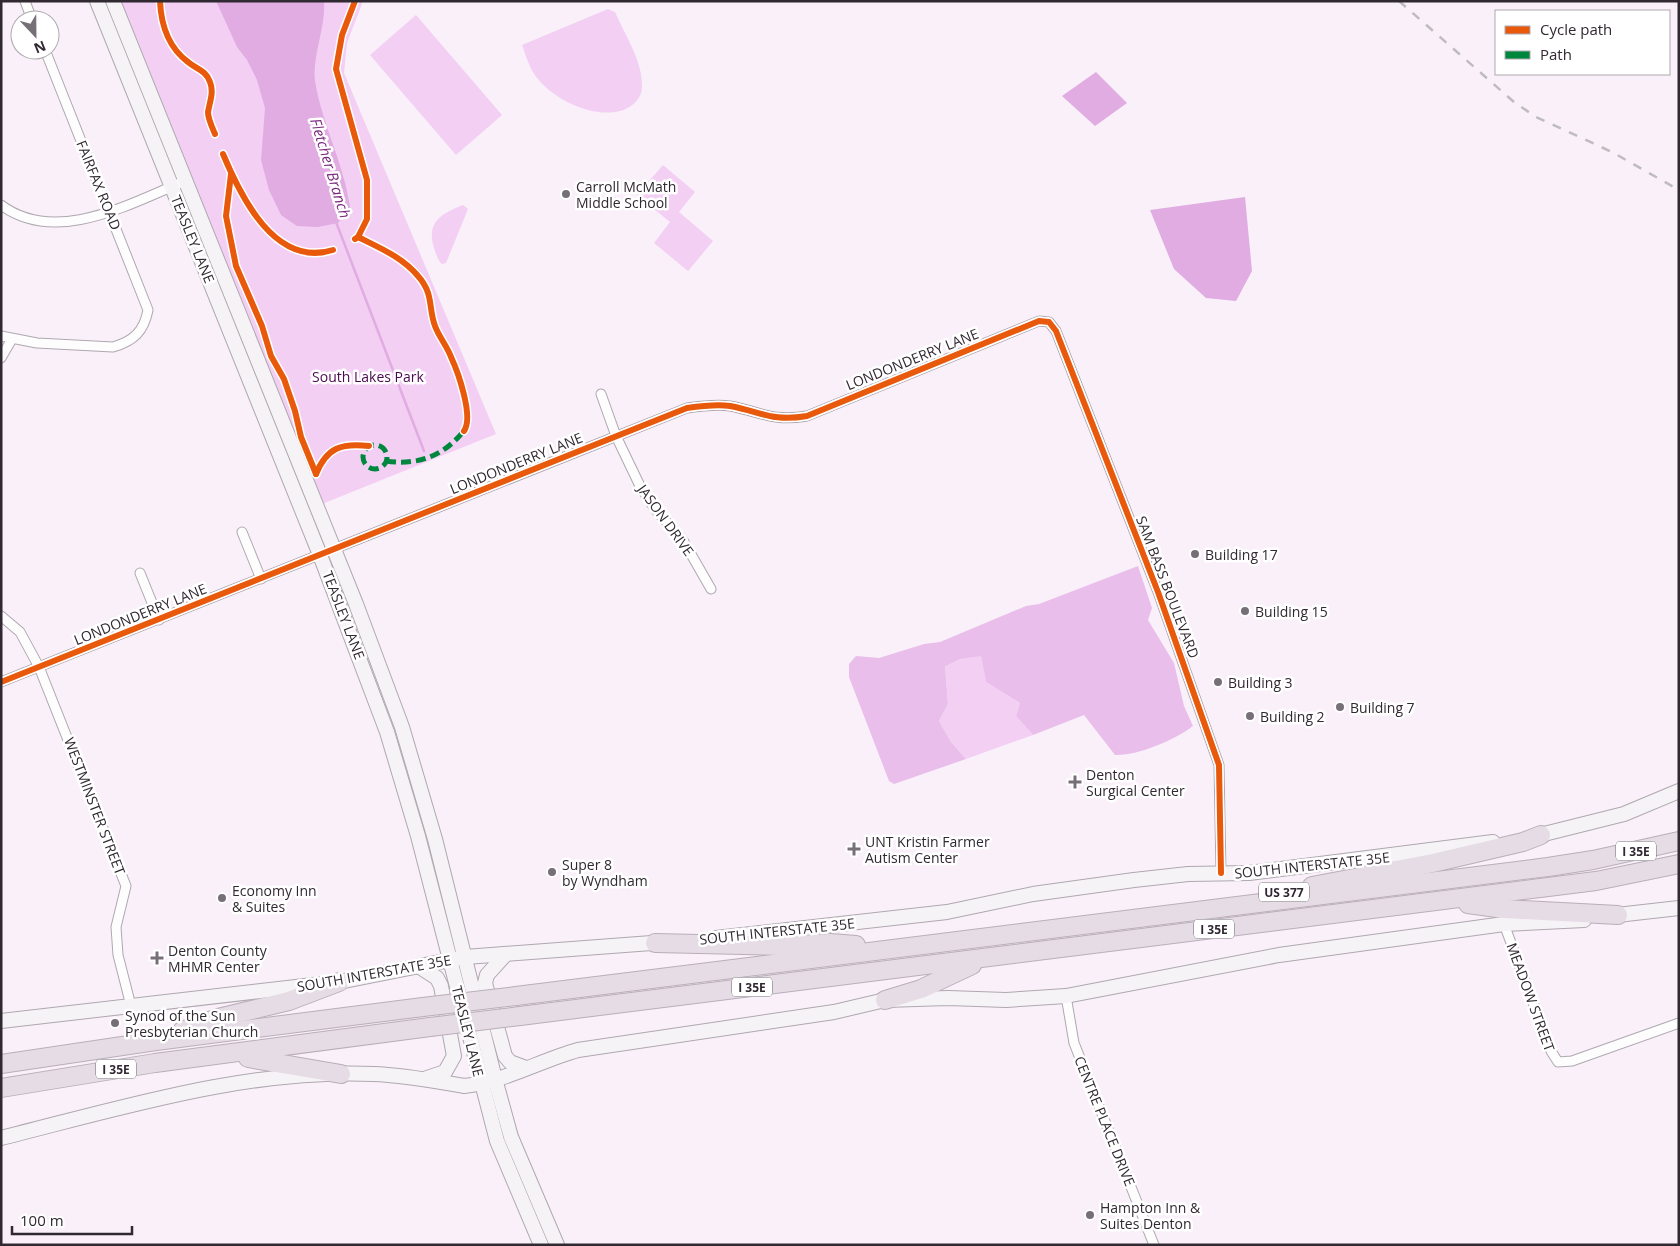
<svg xmlns="http://www.w3.org/2000/svg" width="1680" height="1246" viewBox="0 0 1680 1246" font-family="'Open Sans',sans-serif">
<style>
.green{fill:#f3cff4}
.forest{fill:#eabeeb}
.water{fill:#e0ace2}
.lines{fill:none;stroke-linecap:round;stroke-linejoin:round}
.stream{stroke:#e0ace2;stroke-width:2.5}
.minor-casing{stroke:#afa8af;stroke-width:11}
.secondary-casing{stroke:#afa8af;stroke-width:16}
.motorway-casing{stroke:#b9aeb9;stroke-width:20}
.minor{stroke:#fefdfe;stroke-width:9}
.secondary{stroke:#f6f3f6;stroke-width:14}
.motorway{stroke:#e5dce5;stroke-width:18}
.rail{stroke:#bebcbe;stroke-width:2.5;stroke-dasharray:9 9;stroke-linecap:butt}
.motorway-bridge-casing{stroke:#b9aeb9;stroke-width:20;stroke-linecap:butt}
.motorway-bridge{stroke:#e5dce5;stroke-width:18}
.quiet{stroke:#00873e;stroke-width:5;stroke-dasharray:10 5;stroke-linecap:butt}
.cycleway-casing{stroke:#fff;stroke-width:9}
.cycleway{stroke:#e8590c;stroke-width:6}
.poi-dot{fill:#776f77;stroke:#fff;stroke-width:2}
.labels{text-anchor:middle;dominant-baseline:central;stroke-width:5;stroke-linejoin:round;paint-order:stroke}
.shield{fill:#fff;stroke:#6f696f;stroke-width:1}
.shield-label{font-size:12px;font-weight:bold;fill:#312931}
.street-label{font-size:14px;fill:#312931;stroke:#fff}
.poi-label{font-size:14px;fill:#312931;stroke:#fff;text-anchor:start}
.park-label{font-size:14px;fill:#4b0a4f;stroke:#fff}
.water-label{font-size:15px;font-style:italic;fill:#7a277e;stroke:#fff}
</style>
<rect width="100%" height="100%" fill="#f9f0f9"/>
<g class="green">
<polygon points="112,1 363,1 347,43 344,73 496,434 317,506"/>
<path d="M 608,9 L 615,12 C 625,35 643,62 642,87 C 642,95 637,102 631,106 C 604,124 556,102 538,79 C 530,70 526,56 522,45 Z"/>
<polygon points="416,15 502,115 456,155 370,55"/>
<polygon points="663,165 695,192 679,212 713,241 688,271 654,243 670,222 637,195"/>
<path d="M 463,205 L 468,209 L 446,263 L 442,264 C 438,261 437,256 435,251 C 425,223 440,214 463,205 Z"/>
<polygon points="981,655 986,682 1020,703 1016,716 1033,735 966,759 951,742 939,721 948,704 945,665 960,659"/>
</g>
<path class="forest" d="M 1138,566 L 1152,608 L 1148,620 L 1174,663 L 1184,706 L 1193,726 C 1175,740 1137,756 1115,755 L 1084,715 L 1033,735 L 1016,716 L 1020,703 L 986,682 L 981,656 L 960,659 L 945,666 L 948,704 L 939,721 L 951,742 L 966,759 L 894,784 L 889,781 L 849,677 L 849,664 L 856,656 L 879,658 L 924,644 L 940,642 L 1026,606 L 1039,604 Z"/>
<g class="water">
<path d="M 216,1 L 324,1 C 326,28 312,55 315,81 C 322,124 344,164 350,207 L 338,223 L 318,227 L 297,226 L 281,215 L 269,190 L 261,160 L 265,108 L 257,80 L 247,60 L 237,47 Z"/>
<polygon points="1096,72 1127,103 1095,126 1062,96"/>
<polygon points="1245,197 1252,271 1236,301 1206,298 1174,269 1150,210"/>
</g>
<g class="lines">
<polyline class="stream" points="336,222 424,451"/>
<defs>
<g id="minor">
<polyline points="25,1 32,20"/>
<path d="M 1,205 C 56,246 131,203 185,181"/>
<path d="M 1,336 L 37,343 L 113,347 C 134,341 144,331 148,310 L 45,50"/>
<polyline points="1,358 12,339"/>
<polyline points="601,394 616,436 640,486 655,509 684,542 711,589"/>
<polyline points="242,532 261,579"/>
<polyline points="140,573 159,620"/>
<polyline points="1,616 20,632 39,667 126,886 116,927 118,955 131,1006"/>
<path d="M 1,682 L 687,408 C 701,406 716,404 730,406 C 762,412 772,422 807,416 L 1039,321 L 1049,322 L 1056,331 L 1158,592 L 1219,765 L 1221,873"/>
<polyline points="1504,924 1551,1051 1558,1062 1572,1061 1679,1023"/>
<polyline points="1066,996 1074,1043 1154,1245"/>
</g>
<g id="secondary">
<polyline points="97,1 320,555 387,732 418,836 497,1141 541,1245"/>
<polyline points="113,1 356,604 402,727 435,839 495,1079 511,1137 557,1245"/>
<polyline points="1532,837 1624,814 1679,791"/>
<polyline points="1608,916 1679,908"/>
<polyline points="716,938 947,912 1033,894 1134,880 1188,874 1249,873 1493,842"/>
<polyline points="506,954 487,975 485,983 505,1056 510,1062 526,1068"/>
<polyline points="420,967 437,978 441,986 454,1056 445,1072 427,1078"/>
<polyline points="1,1021 339,982 465,957 665,942"/>
<path d="M 1,1138 C 121,1108 250,1068 374,1074 C 404,1075 434,1081 464,1086 C 504,1082 539,1061 578,1050 L 834,1012 L 885,1000 L 948,998 L 1006,1000 L 1066,996 L 1279,955 L 1504,924 L 1584,920"/>
</g>
<g id="motorway">
<polyline points="1312,886 1433,863 1523,842 1541,835"/>
<polyline points="1468,904 1504,909 1618,915"/>
<polyline points="655,943 783,946 830,943 856,945"/>
<polyline points="516,996 1548,867 1593,860 1679,841"/>
<polyline points="885,1000 921,989 972,965"/>
<polyline points="520,1016 1540,888 1596,881 1679,864"/>
<polyline points="182,1031 218,1018 289,1001 339,982"/>
<polyline points="248,1058 341,1074"/>
<polyline points="1,1064 156,1041 423,1007"/>
<polyline points="1,1088 155,1063 430,1027"/>
</g>
</defs>
<use href="#minor" class="minor-casing"/>
<use href="#secondary" class="secondary-casing"/>
<use href="#motorway" class="motorway-casing"/>
<use href="#minor" class="minor"/>
<use href="#secondary" class="secondary"/>
<use href="#motorway" class="motorway"/>
<polyline class="rail" points="1399,1 1514,102 1536,117 1612,152 1679,190"/>
<defs>
<g id="motorway-bridge">
<polyline points="423,1007 516,996"/>
<polyline points="430,1027 520,1016"/>
</g>
</defs>
<use href="#motorway-bridge" class="motorway-bridge-casing"/>
<use href="#motorway-bridge" class="motorway-bridge"/>
<g class="quiet">
<circle cx="375" cy="457" r="12"/>
<path d="M 386,461 C 419,466 446,455 466,428"/>
</g>
<defs>
<g id="cycleway">
<path d="M 160,1 C 161,25 168,47 188,62 C 196,69 206,70 210,82 C 214,92 210,101 208,112 C 208,119 212,127 215,134"/>
<polyline points="355,1 342,35 336,69 367,180 367,219 358,237"/>
<path d="M 223,154 C 241,197 275,268 333,250"/>
<polyline points="231,174 226,216 236,266 262,326 271,356 284,379 295,411 301,437 316,474"/>
<path d="M 355,239 L 358,237 C 380,248 402,257 418,276 C 434,294 428,307 435,326 C 439,337 447,346 451,357 C 458,372 474,417 464,431"/>
<path d="M 316,474 C 327,447 342,443 369,446"/>
<path d="M 1,682 L 687,408 C 701,406 716,404 730,406 C 762,412 772,422 807,416 L 1039,321 L 1049,322 L 1056,331 L 1158,592 L 1219,765 L 1221,873"/>
</g>
</defs>
<use href="#cycleway" class="cycleway-casing"/>
<use href="#cycleway" class="cycleway"/>
</g>
<g class="poi-dot">
<circle cx="566" cy="194" r="5"/>
<circle cx="1195" cy="554" r="5"/>
<circle cx="1245" cy="611" r="5"/>
<circle cx="1218" cy="682" r="5"/>
<circle cx="1340" cy="707" r="5"/>
<circle cx="1250" cy="716" r="5"/>
<path d="M1072.5 774.5h5v5h5v5h-5v5h-5v-5h-5v-5h5z"/>
<path d="M851.5 841.5h5v5h5v5h-5v5h-5v-5h-5v-5h5z"/>
<circle cx="552" cy="872" r="5"/>
<circle cx="222" cy="898" r="5"/>
<path d="M154.5 950.5h5v5h5v5h-5v5h-5v-5h-5v-5h5z"/>
<circle cx="115" cy="1023" r="5"/>
<circle cx="1090" cy="1215" r="5"/>
</g>
<g class="labels">
<g class="shield">
<rect x="1616" y="841.5" width="40" height="19" rx="4"/>
<rect x="1259" y="882.5" width="50" height="19" rx="4"/>
<rect x="1194" y="919.5" width="40" height="19" rx="4"/>
<rect x="732" y="977.5" width="40" height="19" rx="4"/>
<rect x="96" y="1059.5" width="40" height="19" rx="4"/>
</g>
<g class="shield-label">
<text x="1636" y="851">I 35E</text>
<text x="1284" y="892">US 377</text>
<text x="1214" y="929">I 35E</text>
<text x="752" y="987">I 35E</text>
<text x="116" y="1069">I 35E</text>
</g>
<g class="street-label">
<text transform="translate(99 185) rotate(68)">FAIRFAX ROAD</text>
<text transform="translate(193 239) rotate(68)">TEASLEY LANE</text>
<text transform="translate(912 359) rotate(-22)">LONDONDERRY LANE</text>
<text transform="translate(516 463) rotate(-22)">LONDONDERRY LANE</text>
<text transform="translate(666 520) rotate(54)">JASON DRIVE</text>
<text transform="translate(1168 587) rotate(69)">SAM BASS BOULEVARD</text>
<text transform="translate(140 614) rotate(-22)">LONDONDERRY LANE</text>
<text transform="translate(344 615) rotate(69)">TEASLEY LANE</text>
<text transform="translate(95 806) rotate(69)">WESTMINSTER STREET</text>
<text transform="translate(1312 865) rotate(-6)">SOUTH INTERSTATE 35E</text>
<text transform="translate(777 931) rotate(-6)">SOUTH INTERSTATE 35E</text>
<text transform="translate(374 973) rotate(-10)">SOUTH INTERSTATE 35E</text>
<text transform="translate(1531 997) rotate(70)">MEADOW STREET</text>
<text transform="translate(468 1031) rotate(76)">TEASLEY LANE</text>
<text transform="translate(1105 1121) rotate(68)">CENTRE PLACE DRIVE</text>
</g>
<g class="poi-label">
<text x="576" y="186">Carroll McMath<tspan x="576" dy="16">Middle School</tspan></text>
<text x="1205" y="554">Building 17</text>
<text x="1255" y="611">Building 15</text>
<text x="1228" y="682">Building 3</text>
<text x="1350" y="707">Building 7</text>
<text x="1260" y="716">Building 2</text>
<text x="1086" y="774">Denton<tspan x="1086" dy="16">Surgical Center</tspan></text>
<text x="865" y="841">UNT Kristin Farmer<tspan x="865" dy="16">Autism Center</tspan></text>
<text x="562" y="864">Super 8<tspan x="562" dy="16">by Wyndham</tspan></text>
<text x="232" y="890">Economy Inn<tspan x="232" dy="16">&amp; Suites</tspan></text>
<text x="168" y="950">Denton County<tspan x="168" dy="16">MHMR Center</tspan></text>
<text x="125" y="1015">Synod of the Sun<tspan x="125" dy="16">Presbyterian Church</tspan></text>
<text x="1100" y="1207">Hampton Inn &amp;<tspan x="1100" dy="16">Suites Denton</tspan></text>
</g>
<g class="park-label">
<text x="368" y="376">South Lakes Park</text>
</g>
<g class="water-label">
<text transform="translate(331 168) rotate(73)">Fletcher Branch</text>
</g>
</g>
<rect width="1680" height="1246" fill="none" stroke="#312931" stroke-width="5"/>
<rect x="1495" y="10" width="175" height="65" fill="#ffffff" stroke="#ada9ad"/>
<rect x="1505" y="26" width="25" height="8" fill="#e8590c" stroke="#ada9ad"/>
<text x="1540" y="35" font-size="15" fill="#312931">Cycle path</text>
<rect x="1505" y="51" width="25" height="8" fill="#00873e" stroke="#ada9ad"/>
<text x="1540" y="60" font-size="15" fill="#312931">Path</text>
<g transform="translate(35 35) rotate(158)"><circle r="24" fill="#ffffff" stroke="#ada9ad"/>
<path d="M0-4L9 19L0 12L-9 19Z" fill="#776f77"/>
<text y="-8" font-size="14" font-weight="bold" text-anchor="middle" fill="#312931">N</text>
</g>
<path d="M12 1226v8h120v-8" fill="none" stroke="#312931" stroke-width="2.5"/>
<text x="20" y="1226" font-size="15" fill="#312931" stroke="#ffffff" stroke-width="4" paint-order="stroke">100 m</text>
</svg>
